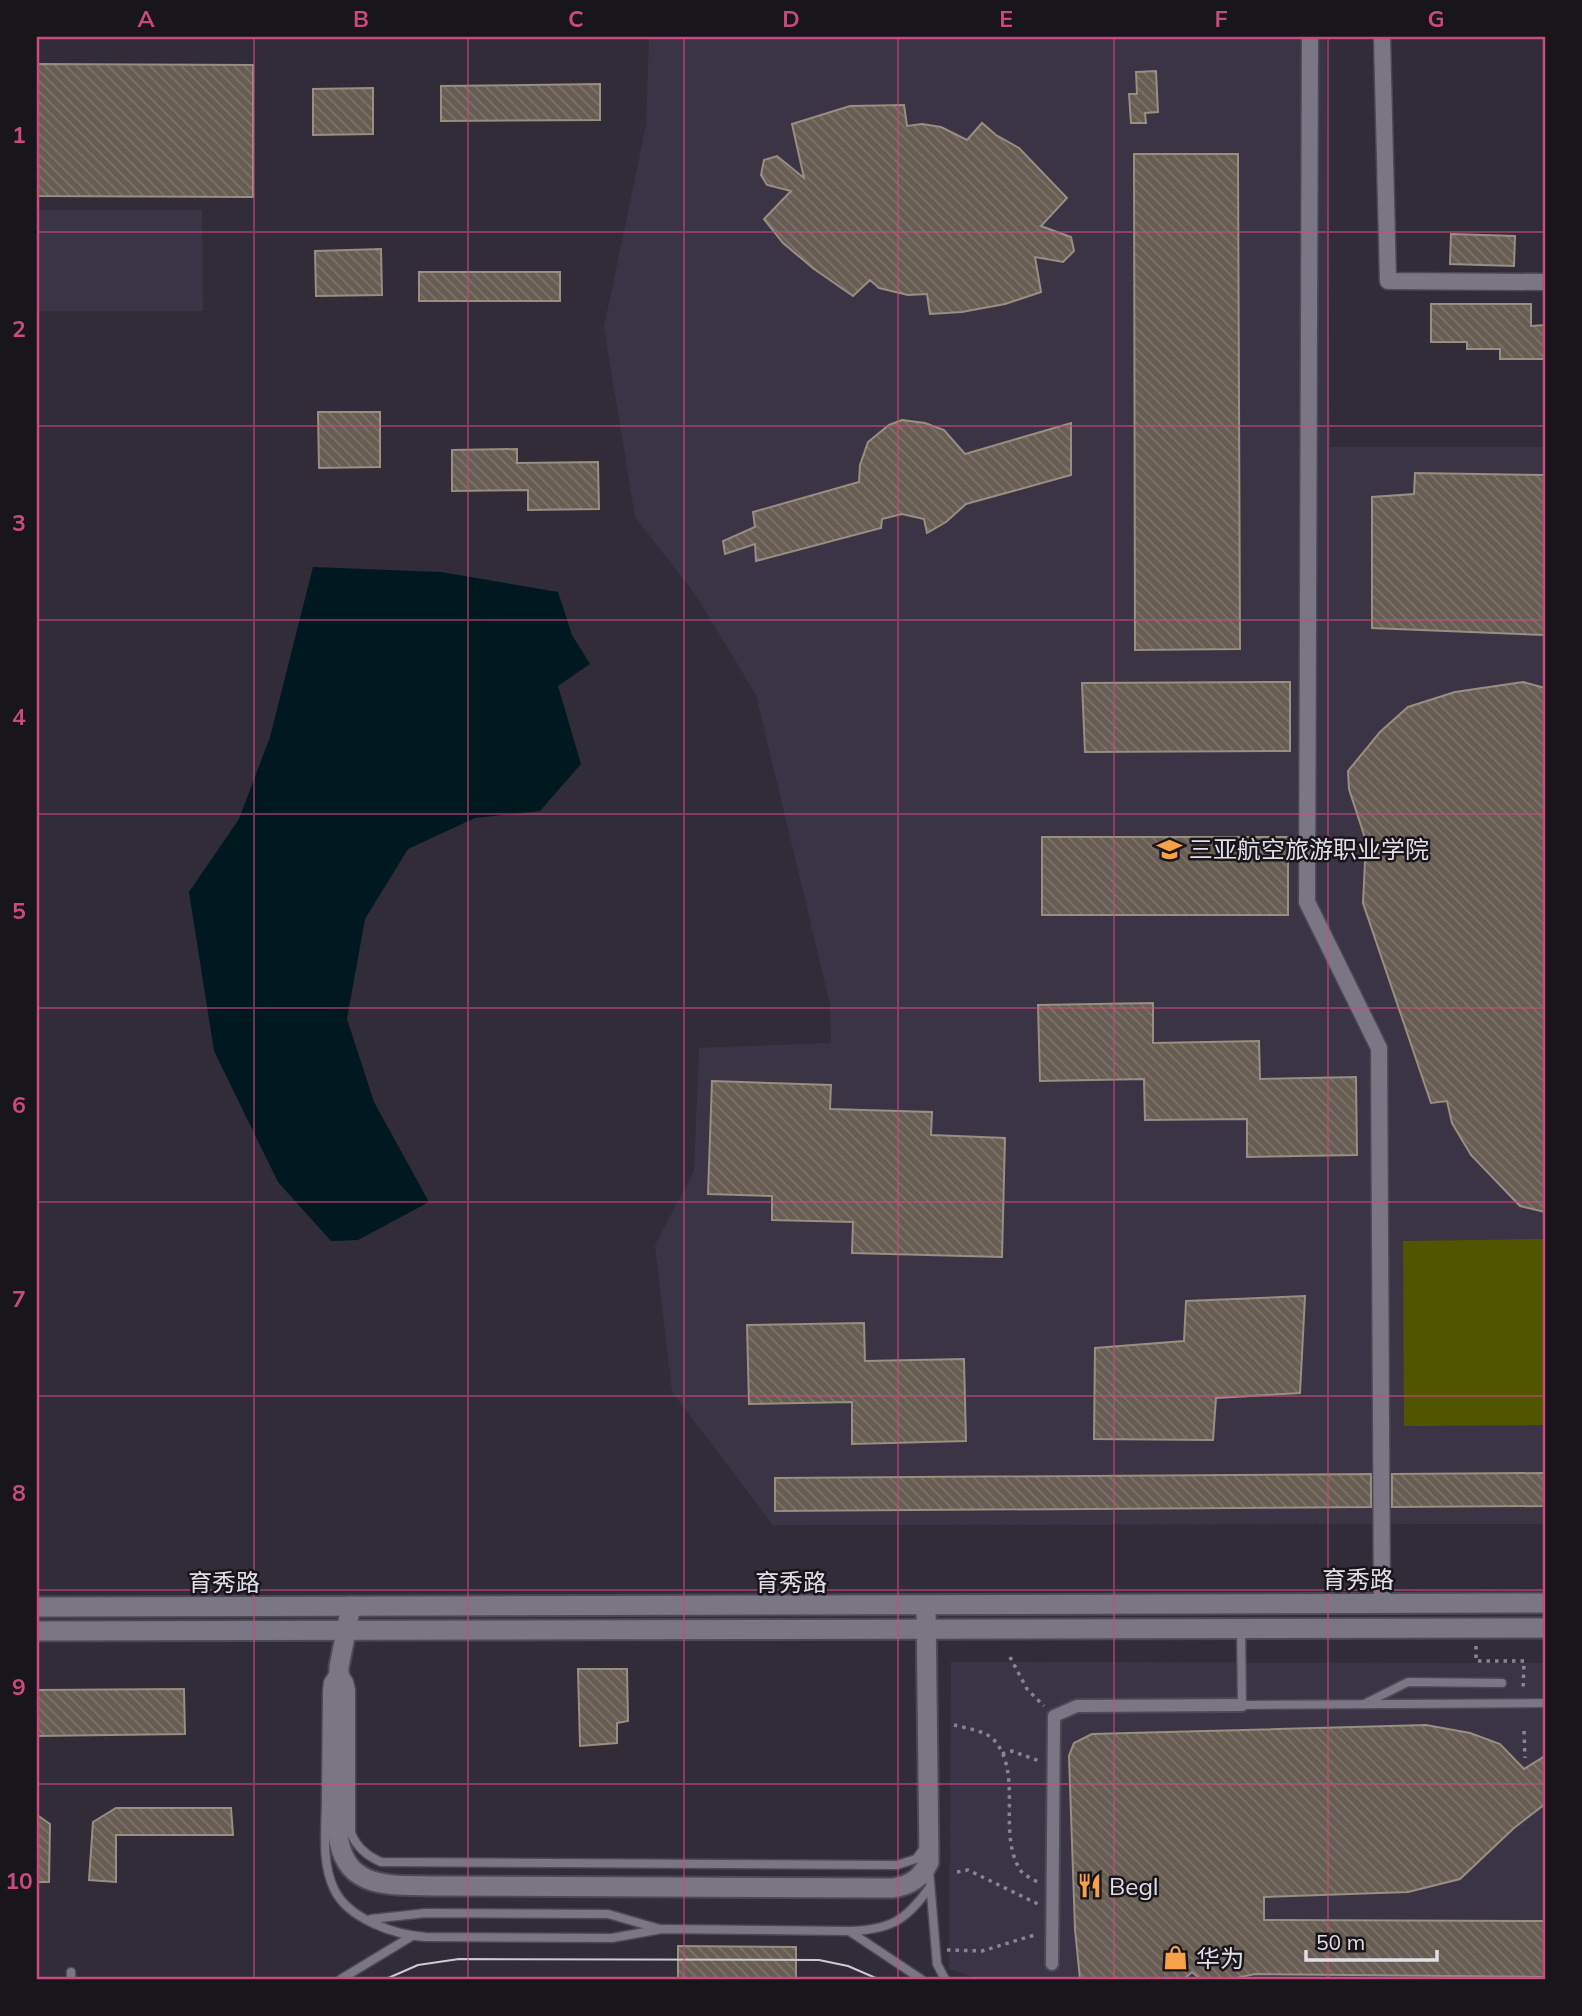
<svg xmlns="http://www.w3.org/2000/svg" width="1582" height="2016" viewBox="0 0 1582 2016" font-family="Mulish,'Noto Sans SC',sans-serif">
<style>
.built{fill:#3b3445}
.garden{fill:#525500}
.water{fill:#001920}
.building{fill:url(#building-back-hatch);stroke:#998e82;stroke-width:2}
.lines{fill:none;stroke-linecap:round;stroke-linejoin:round}
.service-casing{stroke:#4d4953;stroke-width:11}
.pedestrian-casing{stroke:#4d4953;stroke-width:16}
.minor-casing{stroke:#4d4953;stroke-width:19}
.tertiary-casing{stroke:#4d4953;stroke-width:23}
.secondary-casing{stroke:#4d4953;stroke-width:23}
.path{stroke:#89858f;stroke-width:3.5;stroke-dasharray:3.5 5;stroke-linecap:butt}
.service{stroke:#7b7684;stroke-width:8}
.pedestrian{stroke:#7b7684;stroke-width:12}
.minor{stroke:#7b7684;stroke-width:16}
.tertiary{stroke:#7b7684;stroke-width:19}
.secondary{stroke:#7b7684;stroke-width:19}
.tram{stroke:#cdcad2;stroke-width:2}
.grid{fill:none;stroke:#ca4a7e;stroke-width:2;stroke-opacity:0.55}
.labels{text-anchor:middle;dominant-baseline:central;stroke-width:5;stroke-linejoin:round;paint-order:stroke}
.poi-label{font-size:24px;fill:#e1dee6;stroke:#18151b;text-anchor:start}
.street-label{font-size:24px;fill:#e1dee6;stroke:#18151b}
.neatline{fill:none;stroke:#ca4a7e;stroke-width:2.5}
.grid-label{font-size:23px;text-anchor:middle;font-weight:bold;fill:#ca4a7e}
</style>
<defs>
<pattern id="building-back-hatch" width="6" height="6" patternUnits="userSpaceOnUse" patternTransform="scale(1.75)"><rect width="6" height="6" fill="#675d52"/><path d="M-1 5l2 2M0 0l6 6M5-1l2 2" fill="none" stroke="#7c746b"/></pattern>
</defs>
<rect width="100%" height="100%" fill="#312c38"/>
<g class="built">
<polygon points="649,37 1326,37 1330,447 1545,447 1545,1524 773,1525 672,1392 655,1245 694,1171 699,1048 831,1043 830,1004 756,695 695,594 635,517 604,327 646,125"/>
<polygon points="37,210 202,210 203,311 37,311"/>
<polygon points="951,1662 1545,1663 1545,1979 979,1979 949,1969"/>
</g>
<polygon class="garden" points="1545,1239 1545,1425 1404,1426 1403,1241"/>
<polygon class="water" points="313,567 441,572 558,592 572,635 590,664 558,686 581,764 540,811 475,818 408,849 365,919 347,1019 374,1102 429,1202 358,1240 331,1241 278,1182 214,1051 189,892 239,819 270,737"/>
<g class="building">
<polygon points="37,64 253,65 253,197 37,196"/>
<polygon points="1156,71 1158,112 1145,113 1146,123 1131,123 1129,94 1137,94 1136,72"/>
<polygon points="600,84 600,120 441,121 441,86"/>
<polygon points="373,88 373,134 313,135 313,89"/>
<polygon points="904,105 907,126 922,124 941,127 967,140 982,123 996,135 1019,148 1067,198 1041,226 1071,237 1074,251 1063,262 1035,257 1041,292 1005,304 962,312 930,314 927,294 908,295 879,288 870,280 853,296 814,269 783,243 764,219 791,191 767,185 761,175 764,160 777,156 804,178 792,124 850,106"/>
<polygon points="1134,154 1238,154 1240,649 1135,650"/>
<polygon points="1451,234 1515,236 1514,266 1450,264"/>
<polygon points="381,249 382,295 316,296 315,251"/>
<rect x="419" y="272" width="141" height="29"/>
<polygon points="1431,304 1531,304 1531,326 1545,325 1545,359 1500,359 1500,349 1467,349 1467,342 1431,342"/>
<polygon points="318,412 380,412 380,467 319,468"/>
<polygon points="902,420 925,423 944,430 965,454 1071,423 1071,475 966,504 946,522 927,533 924,519 902,514 882,519 881,528 756,561 755,544 725,554 723,541 755,527 753,512 859,482 860,465 868,442 889,425"/>
<polygon points="517,449 517,463 598,462 599,509 528,510 528,490 452,491 452,450"/>
<polygon points="1415,473 1545,475 1545,635 1372,628 1372,497 1414,494"/>
<polygon points="1290,682 1290,751 1085,752 1082,683"/>
<polygon points="1523,682 1545,688 1545,1212 1520,1206 1471,1155 1452,1123 1447,1101 1431,1103 1363,903 1366,841 1349,789 1348,771 1380,732 1408,707 1455,692"/>
<rect x="1042" y="837" width="246" height="78"/>
<polygon points="1153,1003 1153,1043 1259,1041 1260,1079 1356,1077 1357,1155 1247,1157 1247,1119 1145,1120 1144,1079 1040,1081 1038,1005"/>
<polygon points="712,1081 831,1085 830,1109 932,1112 931,1135 1005,1138 1002,1257 852,1253 853,1222 772,1220 772,1196 708,1194"/>
<polygon points="1305,1296 1300,1393 1216,1398 1213,1440 1094,1439 1095,1348 1184,1341 1186,1301"/>
<polygon points="864,1323 865,1361 964,1359 966,1441 852,1444 852,1402 749,1404 747,1325"/>
<polygon points="1545,1473 1545,1506 1392,1507 1392,1474"/>
<polygon points="1371,1474 1371,1507 775,1511 775,1478"/>
<polygon points="578,1669 627,1669 628,1721 617,1723 617,1743 580,1746"/>
<polygon points="184,1689 185,1734 37,1736 37,1690"/>
<polygon points="1426,1725 1470,1733 1500,1744 1524,1769 1545,1756 1545,1804 1514,1828 1460,1879 1408,1892 1264,1897 1264,1920 1545,1921 1545,1977 1255,1974 1232,1979 1200,1979 1192,1972 1184,1979 1080,1979 1075,1929 1069,1756 1074,1743 1092,1734"/>
<polygon points="116,1808 231,1808 233,1835 116,1835 116,1882 89,1880 93,1822"/>
<polygon points="37,1815 50,1824 49,1882 37,1882"/>
<polygon points="678,1946 796,1947 796,1979 678,1979"/>
</g>
<g class="lines">
<defs>
<g id="service">
<polyline points="1241,1629 1242,1705 1545,1703"/>
<path d="M 335,1671 L 328,1682 L 327,1691 C 327,1727 326,1763 326,1799 C 326,1828 321,1862 334,1889 C 348,1919 395,1935 426,1937 L 612,1938 L 662,1929 L 849,1931 L 921,1979"/>
<path d="M 343,1672 L 349,1681 L 351,1690 L 351,1833 C 357,1848 367,1856 381,1862 L 897,1865 L 916,1859 L 925,1847"/>
<polyline points="1366,1703 1408,1682 1502,1683"/>
<polyline points="929,1870 937,1964 945,1979"/>
<polyline points="371,1919 426,1913 608,1914 660,1929"/>
<path d="M 849,1931 C 889,1930 906,1921 929,1888"/>
<polyline points="71,1972 71,1979"/>
<polyline points="341,1979 412,1936"/>
</g>
<polyline id="pedestrian" points="1052,1964 1054,1716 1077,1706 1242,1705"/>
<g id="minor">
<polyline points="1310,37 1307,902 1379,1048 1382,1604"/>
<polyline points="1382,37 1388,281 1545,282"/>
</g>
<path id="tertiary" d="M 351,1606 L 339,1667 L 338,1833 C 343,1889 387,1885 432,1886 L 893,1888 C 911,1885 921,1878 929,1862 L 926,1606"/>
<g id="secondary">
<polyline points="37,1607 1545,1603"/>
<polyline points="37,1631 1545,1628"/>
</g>
</defs>
<use href="#service" class="service-casing"/>
<use href="#pedestrian" class="pedestrian-casing"/>
<use href="#minor" class="minor-casing"/>
<use href="#tertiary" class="tertiary-casing"/>
<use href="#secondary" class="secondary-casing"/>
<g class="path">
<polyline points="1476,1646 1476,1661 1524,1661 1523,1691"/>
<polyline points="1010,1657 1027,1689 1044,1706"/>
<path d="M 954,1725 C 966,1728 986,1731 994,1740 C 1024,1774 996,1834 1021,1871 C 1025,1876 1033,1879 1039,1883"/>
<polyline points="1524,1731 1525,1758"/>
<polyline points="1002,1754 1012,1751 1039,1761"/>
<polyline points="957,1872 968,1870 1038,1904"/>
<polyline points="947,1950 982,1951 1038,1934"/>
</g>
<use href="#service" class="service"/>
<use href="#pedestrian" class="pedestrian"/>
<use href="#minor" class="minor"/>
<use href="#tertiary" class="tertiary"/>
<use href="#secondary" class="secondary"/>
<g class="tram">
<polyline points="386,1979 418,1965 459,1959 819,1960 848,1966 878,1979"/>
<polyline points="428,1979 812,1979"/>
</g>
</g>
<path class="grid" d="M 254,37 L 254,1979M 468,37 L 468,1979M 684,37 L 684,1979M 898,37 L 898,1979M 1114,37 L 1114,1979M 1328,37 L 1328,1979M 37,232 L 1545,232M 37,426 L 1545,426M 37,620 L 1545,620M 37,814 L 1545,814M 37,1008 L 1545,1008M 37,1202 L 1545,1202M 37,1396 L 1545,1396M 37,1590 L 1545,1590M 37,1784 L 1545,1784"/>
<defs>
<symbol id="university-bare" viewBox="-9 -9 18 18"><path d="M0-5L7-2L0 1L-7-2ZM-4 1L0 2.5L4 1V4Q0 6-4 4Z" fill="#f7a148" stroke="#18151b" stroke-width="2.5" paint-order="stroke"/></symbol>
<symbol id="restaurant-bare" viewBox="-9 -9 18 18"><path d="M-5-6h1v4h1v-4h1v4h1v-4h1v5L-1.5 .5V6h-2V.5L-5-1ZM5-6V6H3V1.5H1.5Q1.5-4 5-6Z" fill="#f7a148" stroke="#18151b" stroke-width="2.5" paint-order="stroke"/></symbol>
<symbol id="shop-bare" viewBox="-9 -9 18 18"><path d="M-5-2.5h2.3a2.7 3.5 0 0 1 5.4 0H5L5.5 6h-11ZM-1.5-2.5h3a1.5 2.3 0 0 0-3 0Z" fill="#f7a148" stroke="#18151b" stroke-width="2.5" paint-order="stroke"/></symbol>
</defs>
<g fill-rule="evenodd">
<use href="#university-bare" x="1152" y="832" width="35" height="35"/>
<use href="#restaurant-bare" x="1072" y="1868" width="35" height="35"/>
<use href="#shop-bare" x="1158" y="1940" width="35" height="35"/>
</g>
<g class="labels">
<g class="poi-label">
<text x="1189" y="849">三亚航空旅游职业学院</text>
<text x="1109" y="1886">Begl</text>
<text x="1196" y="1958">华为</text>
</g>
<g class="street-label">
<text x="1358" y="1579">育秀路</text>
<text x="224" y="1582">育秀路</text>
<text x="791" y="1582">育秀路</text>
</g>
</g>
<rect width="1582" height="2016" fill="none" stroke="#18151b" stroke-width="77"/>
<path d="M1306 1950v10h131v-10" fill="none" stroke="#e1dee6" stroke-width="3.5"/>
<text x="1316" y="1950" font-size="21" fill="#e1dee6" stroke="#18151b" stroke-width="5" paint-order="stroke">50 m</text>
<rect x="38" y="38" width="1506" height="1940" class="neatline"/>
<g class="grid-label">
<text x="146" y="27">A</text>
<text x="361" y="27">B</text>
<text x="576" y="27">C</text>
<text x="791" y="27">D</text>
<text x="1006" y="27">E</text>
<text x="1221" y="27">F</text>
<text x="1436" y="27">G</text>
<text x="19" y="143">1</text>
<text x="19" y="337">2</text>
<text x="19" y="531">3</text>
<text x="19" y="725">4</text>
<text x="19" y="919">5</text>
<text x="19" y="1113">6</text>
<text x="19" y="1307">7</text>
<text x="19" y="1501">8</text>
<text x="19" y="1695">9</text>
<text x="19" y="1889">10</text>
</g>
</svg>
